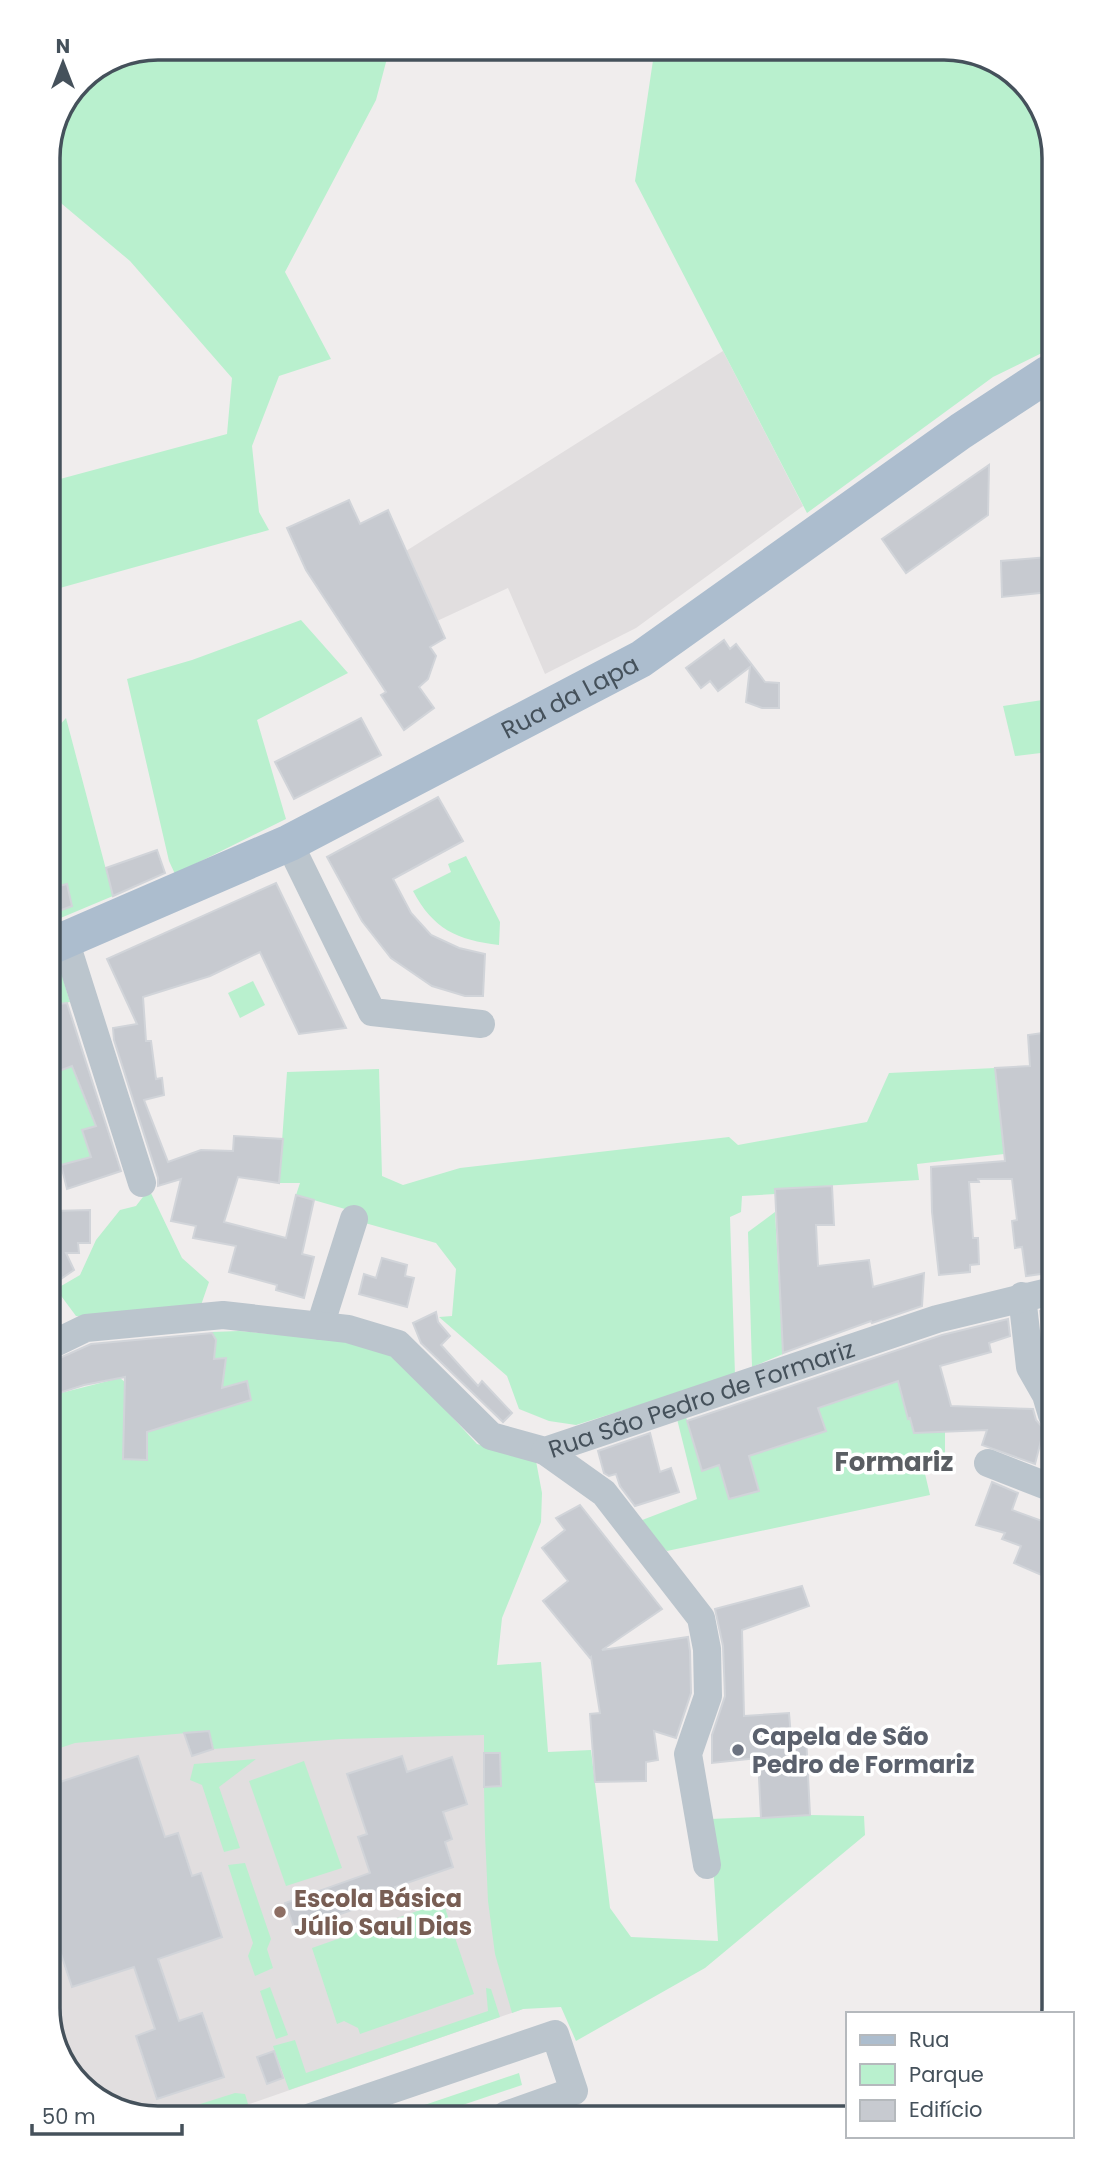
<svg xmlns="http://www.w3.org/2000/svg" width="1102" height="2166" viewBox="0 0 1102 2166" font-family="Poppins,sans-serif">
<style>
.education{fill:#e1dedf}
.green{fill:#b9f0ce}
.building{fill:#c7cad0;stroke:#d1d4d9;stroke-width:2}
.lines{fill:none;stroke-linecap:round;stroke-linejoin:round}
.minor{stroke:#bbc5cd;stroke-width:28}
.major{stroke:#acbdce;stroke-width:37}
.worship-dot{fill:#6b7280;stroke:#fff;stroke-width:2.5}
.education-dot{fill:#8d6e63;stroke:#fff;stroke-width:2.5}
.labels{text-anchor:middle;dominant-baseline:central;stroke-width:7;stroke-linejoin:round;paint-order:stroke}
.street-label{font-size:24px;fill:#45515b;stroke:#fff}
.worship-label{font-size:24px;font-weight:bold;fill:#5b616d;stroke:#fff;text-anchor:start}
.education-label{font-size:24px;font-weight:bold;fill:#785e54;stroke:#fff;text-anchor:start}
.neighbourhood-label{font-size:26px;font-weight:bold;fill:#5a5e63;stroke:#fff}
.rim{fill:none;stroke:#45515b;stroke-width:3.5}
</style>
<rect width="100%" height="100%" fill="#f0eded"/>
<g class="education">
<polygon points="723,351 803,506 636,628 545,674 508,588 437,621 406,551"/>
<polygon points="54,1715 497,1715 523,2009 209,2118 151,2119 96,2100 56,2050"/>
</g>
<g class="green">
<polygon points="158,47 390,47 376,100 285,272 331,359 279,376 252,446 259,512 269,530 49,591 49,482 227,434 232,378 130,261 62,204 48,186 47,151 80,79"/>
<polygon points="655,47 952,48 1011,70 1046,116 1048,350 993,377 807,513 635,181"/>
<polygon points="301,620 348,673 257,720 286,819 175,874 169,861 127,679 192,660"/>
<polygon points="1049,699 1049,752 1015,756 1003,706"/>
<polygon points="66,718 113,896 51,922 51,914 72,906 67,884 51,888 50,736"/>
<path d="M 466,856 L 500,922 L 499,945 C 457,940 433,929 413,891 L 451,872 L 448,864 Z"/>
<polygon points="60,969 70,1002 53,1005 51,1014 51,972"/>
<polygon points="253,981 265,1005 240,1018 228,993"/>
<polygon points="72,1066 96,1126 91,1157 52,1168 51,1074"/>
<polygon points="995,1068 1004,1154 917,1164 919,1180 775,1189 775,1194 742,1196 741,1212 730,1217 735,1375 576,1425 549,1421 519,1409 507,1376 439,1317 452,1316 456,1269 436,1243 365,1223 366,1215 296,1195 300,1183 279,1183 287,1072 379,1069 382,1176 403,1185 460,1168 729,1137 738,1145 867,1122 889,1073"/>
<polygon points="149,1189 182,1258 209,1282 200,1308 92,1318 76,1316 56,1289 80,1275 96,1240 120,1210 136,1206"/>
<polygon points="775,1212 783,1354 752,1367 748,1232"/>
<polygon points="239,1331 358,1342 397,1357 477,1444 536,1461 542,1493 541,1522 502,1618 497,1665 541,1662 548,1752 591,1750 610,1908 631,1937 718,1941 710,1819 810,1815 864,1816 865,1835 705,1968 576,2041 561,2007 523,2009 512,2013 495,1954 488,1901 485,1834 484,1787 500,1753 484,1753 484,1735 341,1739 213,1749 209,1731 75,1743 54,1750 53,1395 120,1378 147,1400 124,1404 123,1459 146,1460 147,1432 250,1400 247,1381 188,1398 224,1376 226,1358 214,1359 216,1340 212,1332"/>
<polygon points="898,1381 908,1419 945,1410 945,1456 922,1461 930,1495 667,1551 637,1522 697,1499 676,1415 686,1417 703,1470 826,1431 818,1408"/>
<polygon points="256,1759 219,1787 240,1848 224,1852 202,1785 190,1780 194,1764"/>
<polygon points="304,1761 342,1868 286,1886 249,1781"/>
<polygon points="245,1863 271,1939 267,1949 273,1968 255,1976 248,1956 253,1943 228,1865"/>
<polygon points="443,1902 474,1994 360,2034 358,2028 344,2021 337,2024 312,1948"/>
<polygon points="270,1987 288,2035 276,2039 260,1991"/>
<polygon points="486,1988 491,1989 500,2017 289,2090 273,2046 295,2040 306,2073 488,2011"/>
<polygon points="519,2073 522,2085 430,2116 392,2116"/>
<polygon points="235,2093 245,2094 248,2104 209,2118 153,2119"/>
</g>
<g class="building">
<polygon points="989,465 988,515 906,573 882,539"/>
<polygon points="349,500 360,524 388,510 445,638 430,647 436,656 428,679 419,687 434,708 404,730 381,695 386,692 306,570 287,528"/>
<polygon points="1048,557 1049,592 1002,597 1001,561"/>
<polygon points="724,640 730,649 736,644 765,682 779,683 779,708 762,708 746,702 750,667 718,691 710,681 701,688 686,668"/>
<polygon points="361,718 381,755 294,799 275,762"/>
<polygon points="438,797 463,841 393,879 411,913 431,935 459,948 485,954 483,996 465,996 432,986 391,958 362,921 327,857"/>
<polygon points="157,850 165,873 113,896 106,868"/>
<polygon points="276,883 346,1028 299,1034 260,952 210,976 143,997 146,1041 151,1041 156,1079 162,1078 164,1095 144,1100 168,1162 201,1150 233,1151 234,1136 283,1139 279,1183 238,1177 224,1222 286,1238 296,1195 314,1200 302,1254 314,1257 304,1298 276,1290 277,1285 229,1272 236,1246 193,1238 196,1226 171,1221 181,1179 158,1186 158,1178 114,1040 113,1028 137,1024 107,959"/>
<polygon points="67,884 72,906 51,914 51,888"/>
<polygon points="67,1003 121,1171 67,1189 61,1165 91,1157 82,1130 96,1126 72,1066 51,1074 51,1005"/>
<polygon points="1050,1032 1052,1269 1048,1273 1026,1276 1022,1247 1015,1248 1012,1221 1017,1220 1012,1179 978,1179 979,1182 969,1182 973,1238 978,1238 979,1264 970,1265 970,1272 939,1275 932,1212 931,1167 1005,1161 995,1068 1030,1066 1028,1035"/>
<polygon points="832,1186 834,1225 816,1225 818,1266 869,1260 873,1287 924,1273 922,1306 872,1323 871,1321 783,1353 775,1189"/>
<polygon points="90,1210 90,1243 78,1243 79,1253 66,1253 74,1270 52,1285 52,1211"/>
<polygon points="382,1258 407,1265 405,1276 414,1278 407,1307 359,1294 364,1274 376,1278"/>
<polygon points="1052,1308 1052,1323 1042,1326 1040,1311"/>
<polygon points="436,1312 438,1322 450,1336 441,1345 478,1386 482,1381 512,1413 503,1422 421,1343 413,1323"/>
<polygon points="1008,1319 1010,1336 989,1343 991,1352 940,1366 951,1406 1033,1409 1036,1420 1044,1429 1035,1464 982,1445 987,1430 914,1433 910,1418 908,1419 898,1381 818,1408 826,1431 749,1456 759,1491 729,1499 719,1465 702,1471 687,1421 942,1335"/>
<polygon points="212,1333 216,1340 214,1359 226,1358 222,1388 247,1381 251,1400 147,1432 147,1460 123,1459 125,1377 84,1385 53,1395 53,1361 91,1344"/>
<polygon points="650,1433 660,1472 671,1468 679,1492 635,1506 620,1486 616,1474 609,1476 604,1473 598,1451"/>
<polygon points="992,1482 1018,1493 1012,1510 1053,1525 1053,1580 1014,1563 1021,1546 1002,1539 1005,1533 976,1525"/>
<polygon points="580,1505 662,1609 602,1650 688,1637 690,1651 691,1693 676,1738 654,1731 658,1760 646,1762 646,1781 595,1782 590,1714 600,1713 591,1657 590,1658 543,1601 568,1581 542,1548 565,1530 556,1518"/>
<polygon points="802,1586 809,1606 742,1630 744,1716 789,1713 791,1737 806,1736 810,1815 761,1818 758,1758 712,1763 712,1735 725,1696 723,1646 715,1609"/>
<polygon points="209,1731 213,1749 192,1756 184,1733"/>
<polygon points="484,1753 500,1753 501,1786 484,1787"/>
<polygon points="138,1756 165,1837 178,1833 192,1876 201,1873 222,1937 158,1959 179,2021 202,2013 224,2077 157,2099 136,2036 155,2029 134,1967 72,1987 55,1936 54,1784"/>
<polygon points="402,1756 407,1772 452,1757 467,1804 443,1812 452,1839 445,1842 453,1867 395,1887 399,1897 381,1902 380,1900 295,1930 285,1903 370,1873 358,1837 367,1834 347,1774"/>
<polygon points="274,2051 283,2078 267,2084 257,2057"/>
</g>
<g class="lines">
<g class="minor">
<polyline points="289,843 372,1012 481,1024"/>
<polyline points="65,940 142,1183"/>
<polyline points="1022,1296 1030,1367 1046,1395 1052,1415"/>
<polyline points="320,1326 354,1219"/>
<path id="s1" d="M 53,1344 L 86,1328 L 223,1315 L 348,1329 L 398,1344 L 491,1436 L 545,1451 L 937,1319 L 1052,1291"/>
<polyline points="545,1451 604,1493 701,1618 707,1649 708,1696 688,1754 707,1865"/>
<polyline points="988,1463 1052,1488"/>
<polyline points="311,2117 555,2034 574,2091 506,2115"/>
</g>
<path class="major" id="s2" d="M 51,946 L 289,843 L 641,659 L 961,431 L 1048,374"/>
</g>
<circle class="worship-dot" cx="738" cy="1750" r="7"/>
<circle class="education-dot" cx="280" cy="1912" r="7"/>
<g class="labels">
<g class="street-label">
<text stroke="none"><textPath href="#s2" startOffset="576">Rua da Lapa</textPath></text>
<text stroke="none"><textPath href="#s1" startOffset="704">Rua São Pedro de Formariz</textPath></text>
</g>
<g class="worship-label">
<text x="752" y="1736">Capela de São<tspan x="752" dy="28">Pedro de Formariz</tspan></text>
</g>
<g class="education-label">
<text x="294" y="1898">Escola Básica<tspan x="294" dy="28">Júlio Saul Dias</tspan></text>
</g>
<g class="neighbourhood-label">
<text x="894" y="1462">Formariz</text>
</g>
</g>
<path d="M0 0H1102V2166H0ZM158 60H944A98 98 0 0 1 1042 158V2008A98 98 0 0 1 944 2106H158A98 98 0 0 1 60 2008V158A98 98 0 0 1 158 60Z" fill="#fff" fill-rule="evenodd"/>
<path class="rim" d="M158 60H944A98 98 0 0 1 1042 158V2008A98 98 0 0 1 944 2106H158A98 98 0 0 1 60 2008V158A98 98 0 0 1 158 60Z"/>
<rect x="846" y="2012" width="228" height="126" fill="#ffffff" stroke="#b5b9bd" stroke-width="2"/>
<rect x="860" y="2035" width="35" height="10" fill="#acbdce" stroke="#b5b9bd" stroke-width="2"/>
<text x="909" y="2047" font-size="21" fill="#45515b">Rua</text>
<rect x="860" y="2064" width="35" height="21" fill="#b9f0ce" stroke="#b5b9bd" stroke-width="2"/>
<text x="909" y="2082" font-size="21" fill="#45515b">Parque</text>
<rect x="860" y="2100" width="35" height="21" fill="#c7cad0" stroke="#b5b9bd" stroke-width="2"/>
<text x="909" y="2117" font-size="21" fill="#45515b">Edifício</text>
<g transform="translate(63 63)" stroke="#ffffff" stroke-width="5" paint-order="stroke">
<path d="M0-5L12 26L0 18L-12 26Z" fill="#45515b"/>
<text y="-10" font-size="19" font-weight="bold" text-anchor="middle" fill="#45515b">N</text>
</g>
<path d="M32 2124v10h150v-10" fill="none" stroke="#45515b" stroke-width="3.5"/>
<text x="42" y="2124" font-size="21" fill="#45515b" stroke="#ffffff" stroke-width="5" paint-order="stroke">50 m</text>
</svg>
